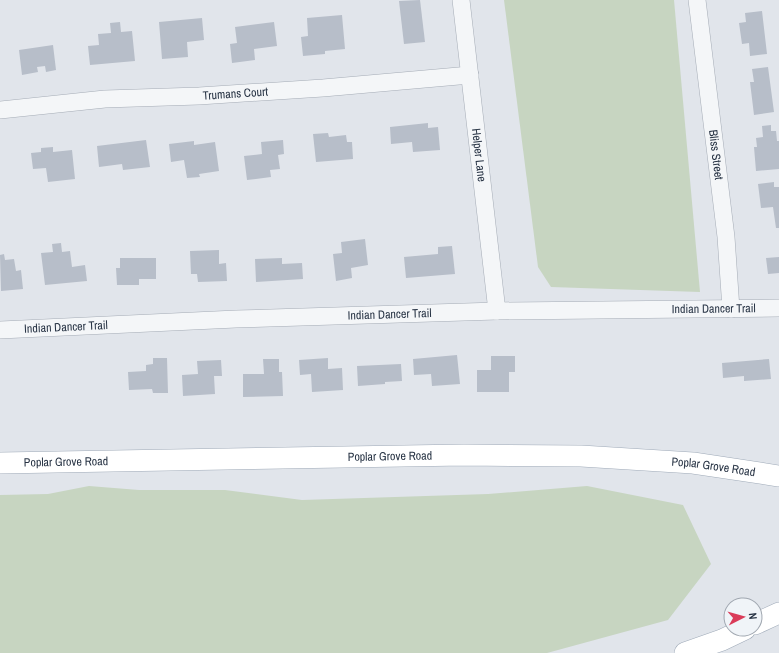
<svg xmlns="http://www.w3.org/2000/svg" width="779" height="653" viewBox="0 0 779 653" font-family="'Archivo Narrow',sans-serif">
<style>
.green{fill:#c7d5c1}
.building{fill:#b7bec9}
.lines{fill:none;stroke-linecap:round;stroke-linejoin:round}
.minor-casing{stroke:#a5acb6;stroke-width:18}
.major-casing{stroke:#9faab8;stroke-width:22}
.minor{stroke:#f4f6f8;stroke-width:17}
.major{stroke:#fff;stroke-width:21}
.labels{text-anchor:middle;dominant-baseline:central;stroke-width:3;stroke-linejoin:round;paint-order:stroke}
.street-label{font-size:12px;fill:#273344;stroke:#f0f4f8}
</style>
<rect width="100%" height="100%" fill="#e1e5eb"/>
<g class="green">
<polygon points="504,0 674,0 700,292 551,287 538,267"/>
<polygon points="89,486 139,490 225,490 302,500 488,494 587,486 683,505 711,564 668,620 547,653 0,653 0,495 48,494"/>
</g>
<g class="building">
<polygon points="420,0 425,42 404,44 399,1"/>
<polygon points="762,11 767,54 750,56 749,43 742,44 739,23 746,22 745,13"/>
<polygon points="342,15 345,49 325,51 325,54 303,56 301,37 308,36 307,18"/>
<polygon points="202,18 204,40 187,42 188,57 162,59 159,22"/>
<polygon points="120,22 121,32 132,31 135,61 90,65 88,46 99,45 98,34 111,33 110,23"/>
<polygon points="274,22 277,46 254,49 255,60 232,63 230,44 237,43 235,27"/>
<polygon points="53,45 56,70 46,72 45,66 37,67 38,72 22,75 19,50"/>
<polygon points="768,67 774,112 754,115 750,82 754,82 752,69"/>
<polygon points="428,123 428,128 438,127 440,150 413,152 412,142 391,144 390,127"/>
<polygon points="771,125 771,131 776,131 777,141 779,141 779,169 756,171 754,147 757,147 756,138 763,137 762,126"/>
<polygon points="328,133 329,137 346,135 347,142 352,142 353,159 316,162 313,134"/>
<polygon points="146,140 150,167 123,170 122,164 99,167 97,146"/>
<polygon points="283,140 284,154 278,155 280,169 270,170 271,177 247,180 244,156 262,154 261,142"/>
<polygon points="194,141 194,145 215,142 219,171 199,174 200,177 187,178 184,160 171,162 169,144"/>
<polygon points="53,147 53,152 72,150 75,179 48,182 46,168 33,169 31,153 41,152 41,148"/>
<polygon points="774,182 774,187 779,187 779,228 776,228 773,207 761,208 758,184"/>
<polygon points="365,239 368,265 351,268 352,278 336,281 333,254 342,253 341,242"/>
<polygon points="61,243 62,252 70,251 72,267 85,265 87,281 45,285 41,253 53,252 52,244"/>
<polygon points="452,246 455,274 406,278 404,257 438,254 438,247"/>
<polygon points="219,250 219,264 226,263 227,281 198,282 197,274 191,274 190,251"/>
<polygon points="4,254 5,260 14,259 16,271 21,270 23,289 1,291 0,255"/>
<polygon points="779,257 779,273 768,274 766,258"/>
<polygon points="120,258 156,258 156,279 139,279 139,285 117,285 116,268 120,268"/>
<polygon points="282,258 282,264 302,263 303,279 256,282 255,259"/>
<polygon points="457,355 460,384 432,386 431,374 414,375 413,359"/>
<polygon points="491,356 515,356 515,372 509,372 509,392 477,392 477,370 491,370"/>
<polygon points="153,358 167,358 168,393 153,393 152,389 129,390 128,372 146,371 146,365 153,364"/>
<polygon points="328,358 328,369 342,368 343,390 312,392 311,374 300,375 299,360"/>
<polygon points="263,359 279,359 279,372 282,372 283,396 243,397 243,374 264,374"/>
<polygon points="769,359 771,379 744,381 744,376 723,378 722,363"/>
<polygon points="221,360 222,376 214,376 215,394 183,396 182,375 198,374 197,361"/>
<polygon points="401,364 402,381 385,382 385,384 358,386 357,366"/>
</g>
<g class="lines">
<defs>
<g id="minor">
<path id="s1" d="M 461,0 L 497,311"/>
<path id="s2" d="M 697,0 L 726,237 L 731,309"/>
<path id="s3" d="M 0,110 L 105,99 L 199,96 L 323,88 L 470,75"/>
<path id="s4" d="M 0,330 L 236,319 L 497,311 L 779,308"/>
</g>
<g id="major">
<path id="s5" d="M 0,463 L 464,455 L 581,456 L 693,463 L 779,476"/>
<polyline points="755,624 779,613"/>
<polyline points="685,653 722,640 745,629"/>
</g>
</defs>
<use href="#minor" class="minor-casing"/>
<use href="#major" class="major-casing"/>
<use href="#minor" class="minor"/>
<use href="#major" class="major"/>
</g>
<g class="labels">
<g class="street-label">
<text stroke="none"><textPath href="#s3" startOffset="236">Trumans Court</textPath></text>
<text stroke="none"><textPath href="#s2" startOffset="156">Bliss Street</textPath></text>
<text stroke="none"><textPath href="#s1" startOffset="156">Helper Lane</textPath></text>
<text stroke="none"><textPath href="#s4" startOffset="714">Indian Dancer Trail</textPath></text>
<text stroke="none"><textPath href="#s4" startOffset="390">Indian Dancer Trail</textPath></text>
<text stroke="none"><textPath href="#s4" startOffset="66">Indian Dancer Trail</textPath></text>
<text stroke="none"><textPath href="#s5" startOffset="390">Poplar Grove Road</textPath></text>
<text stroke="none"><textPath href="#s5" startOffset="66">Poplar Grove Road</textPath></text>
<text stroke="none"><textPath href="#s5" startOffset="714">Poplar Grove Road</textPath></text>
</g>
</g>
<g transform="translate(743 617) rotate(84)"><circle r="19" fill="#f0f4f8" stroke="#a0a7b0"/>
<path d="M0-3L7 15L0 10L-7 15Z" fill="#da3b59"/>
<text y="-6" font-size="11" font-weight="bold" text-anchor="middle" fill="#273344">N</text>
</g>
</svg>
